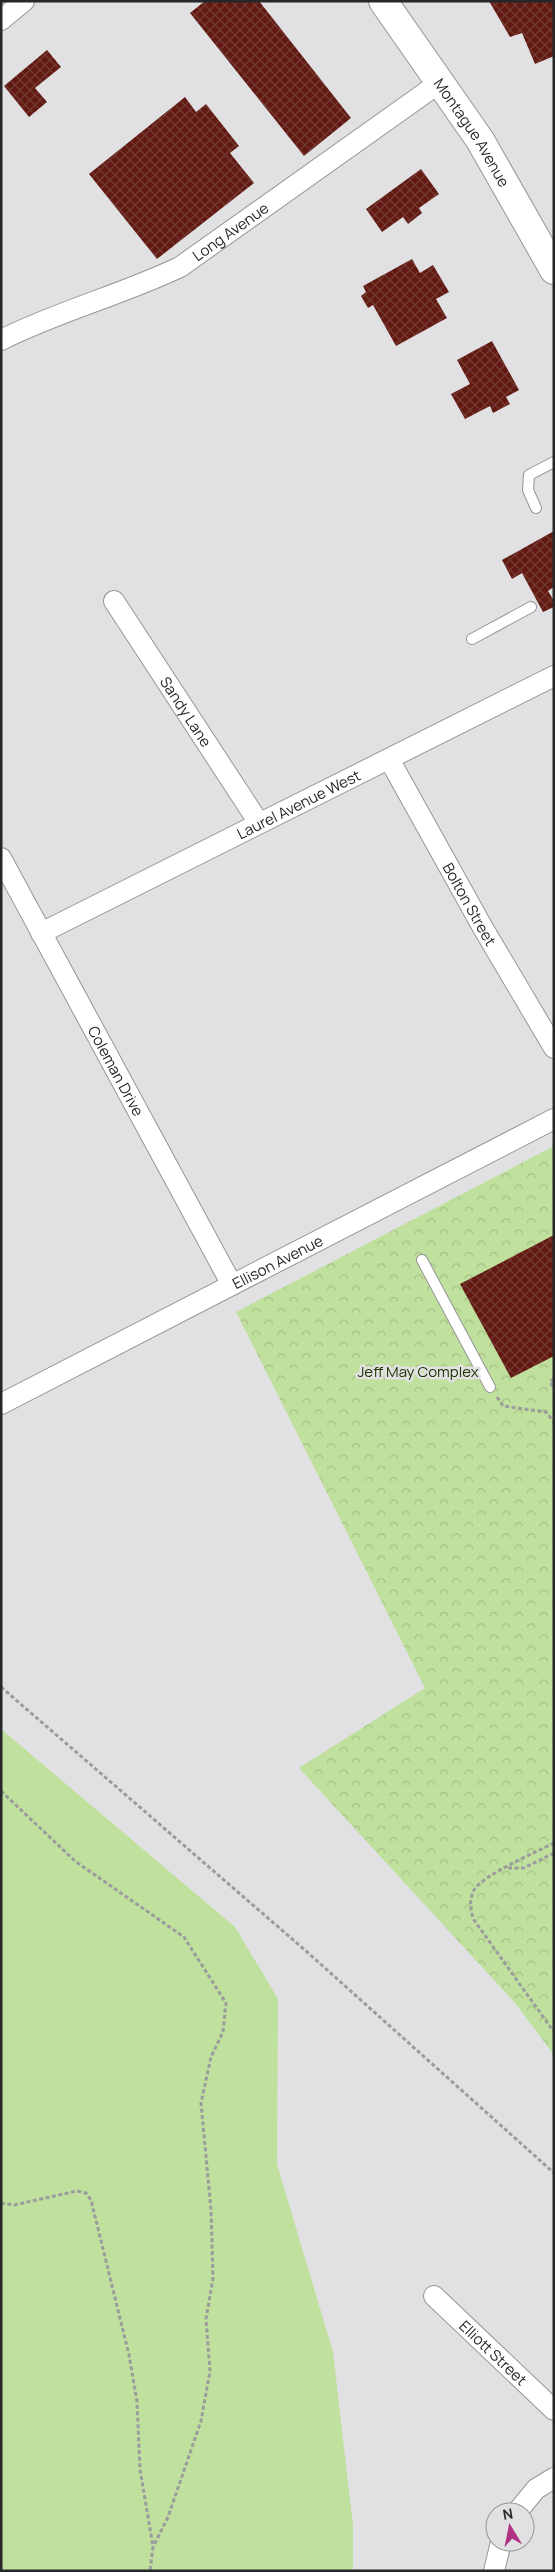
<svg xmlns="http://www.w3.org/2000/svg" width="555" height="2572" viewBox="0 0 555 2572" font-family="Manrope,sans-serif">
<style>
.grass{fill:#c0e09d}
.park{fill:url(#park-crowns)}
.building{fill:url(#building-cross-hatch)}
.lines{fill:none;stroke-linecap:round;stroke-linejoin:round}
.lane-casing{stroke:#969699;stroke-width:12}
.street-casing{stroke:#969699;stroke-width:22}
.primary-casing{stroke:#969699;stroke-width:30}
.path{stroke:#9b9c9e;stroke-width:3;stroke-dasharray:4 2.5;stroke-linecap:butt}
.lane{stroke:#fff;stroke-width:10}
.street{stroke:#fff;stroke-width:20}
.primary{stroke:#fff;stroke-width:28}
.labels{text-anchor:middle;dominant-baseline:central;stroke-width:5;stroke-linejoin:round;paint-order:stroke}
.street-label{font-size:15px;fill:#262728;stroke:#e1e1e4}
.park-label{font-size:15px;fill:#213500;stroke:#e1e1e4}
</style>
<defs>
<pattern id="park-crowns" width="20" height="18" patternUnits="userSpaceOnUse" patternTransform="scale(1.25)"><rect width="20" height="18" fill="#c0e09d"/><path d="M2 6a3 3 0 1 1 6 0M12 15a3 3 0 1 1 6 0" fill="none" stroke="#a5c087"/></pattern>
<pattern id="building-cross-hatch" width="8" height="8" patternUnits="userSpaceOnUse" patternTransform="scale(1.25)"><rect width="8" height="8" fill="#611911"/><path d="M0 0l8 8M0 8l8-8" fill="none" stroke="#743a34"/></pattern>
</defs>
<rect width="100%" height="100%" fill="#e1e1e4"/>
<polygon class="grass" points="1,1729 235,1927 278,1999 277,2164 333,2352 353,2526 353,2571 1,2571"/>
<polygon class="park" points="554,1146 554,2055 515,2003 299,1768 425,1688 236,1312"/>
<g class="building">
<polygon points="205,1 259,1 351,118 304,156 190,13"/>
<polygon points="489,1 554,1 554,56 535,64 522,33 510,37"/>
<polygon points="47,50 61,67 35,88 47,102 29,117 4,86"/>
<polygon points="185,97 196,112 206,104 239,146 230,153 254,183 157,259 89,174"/>
<polygon points="421,169 439,194 419,208 422,213 408,224 403,217 382,232 366,209"/>
<polygon points="412,259 420,273 433,265 449,292 436,299 447,318 396,346 373,305 368,308 361,296 366,292 363,286"/>
<polygon points="492,341 519,390 506,397 510,404 493,413 490,406 465,419 451,394 470,384 457,360"/>
<polygon points="554,531 554,587 548,591 554,601 554,607 543,612 522,573 512,579 502,560"/>
<polygon points="554,1235 554,1356 511,1378 460,1284"/>
</g>
<g class="lines">
<defs>
<g id="lane">
<polyline points="536,508 528,490 529,475 554,462"/>
<polyline points="472,639 531,607"/>
<polyline points="422,1260 490,1387"/>
</g>
<g id="street">
<polyline points="1,20 24,1"/>
<path id="s1" d="M 1,340 C 59,311 121,295 180,267 L 439,83"/>
<path id="s2" d="M 114,601 L 259,823"/>
<path id="s3" d="M 389,759 L 483,928 L 554,1048"/>
<path id="s4" d="M 1,858 L 232,1285"/>
<path id="s5" d="M 41,933 L 554,676"/>
<path id="s6" d="M 1,1404 L 554,1119"/>
<path id="s7" d="M 434,2296 L 554,2410"/>
<polyline points="517,2512 536,2489 554,2478"/>
<polyline points="494,2571 501,2542"/>
</g>
<g id="primary">
<path id="s8" d="M 383,1 L 480,140 L 554,270"/>
</g>
</defs>
<use href="#lane" class="lane-casing"/>
<use href="#street" class="street-casing"/>
<use href="#primary" class="primary-casing"/>
<g class="path">
<polyline points="554,1379 550,1381 554,1389"/>
<polyline points="497,1397 503,1406 546,1412 554,1422"/>
<polyline points="1,1687 306,1951 554,2173"/>
<polyline points="1,1791 75,1861 184,1937 226,2003 223,2032 211,2057 201,2103 211,2210 213,2278 206,2319 210,2371 201,2421 168,2517 153,2547"/>
<path d="M 554,1843 C 536,1852 483,1875 474,1890 C 469,1900 470,1910 474,1920 L 554,2032"/>
<polyline points="508,1868 524,1868 554,1853"/>
<polyline points="1,2203 14,2205 77,2191 86,2193 91,2200 129,2355 137,2402 140,2469 153,2547 150,2571"/>
</g>
<use href="#lane" class="lane"/>
<use href="#street" class="street"/>
<use href="#primary" class="primary"/>
</g>
<g class="labels">
<g class="street-label">
<text stroke="none"><textPath href="#s8" startOffset="159">Montague Avenue</textPath></text>
<text stroke="none"><textPath href="#s1" startOffset="255">Long Avenue</textPath></text>
<text stroke="none"><textPath href="#s2" startOffset="132">Sandy Lane</textPath></text>
<text stroke="none"><textPath href="#s5" startOffset="288">Laurel Avenue West</textPath></text>
<text stroke="none"><textPath href="#s3" startOffset="166">Bolton Street</textPath></text>
<text stroke="none"><textPath href="#s4" startOffset="242">Coleman Drive</textPath></text>
<text stroke="none"><textPath href="#s6" startOffset="311">Ellison Avenue</textPath></text>
<text stroke="none"><textPath href="#s7" startOffset="82">Elliott Street</textPath></text>
</g>
<g class="park-label">
<text x="418" y="1371">Jeff May Complex</text>
</g>
</g>
<rect width="555" height="2572" fill="none" stroke="#262728" stroke-width="5"/>
<g transform="translate(510 2527) rotate(350)"><circle r="24" fill="#e1e1e4" stroke="#969799"/>
<path d="M0-4L9 19L0 12L-9 19Z" fill="#ae3283"/>
<text y="-8" font-size="14" font-weight="bold" text-anchor="middle" fill="#262728">N</text>
</g>
</svg>
